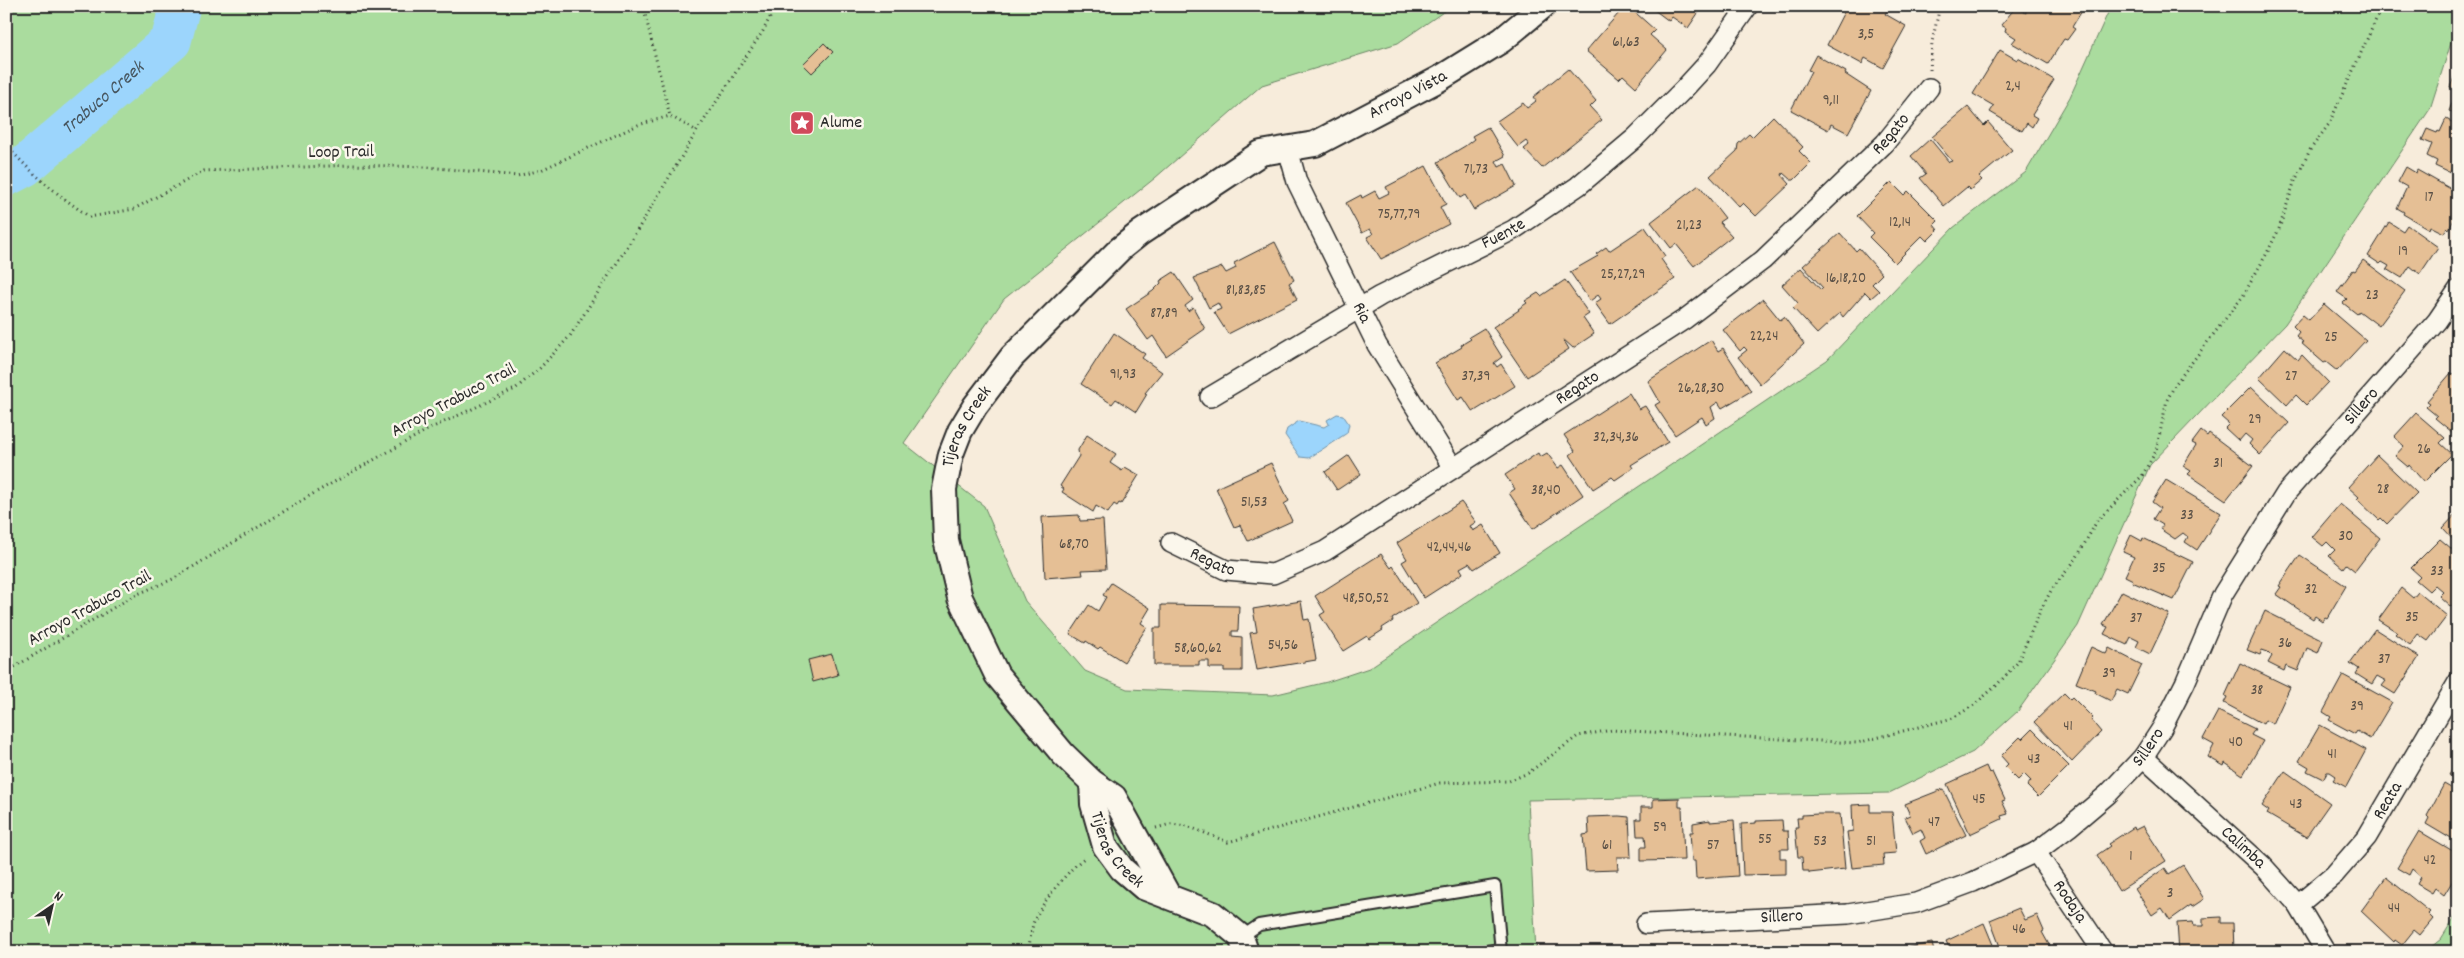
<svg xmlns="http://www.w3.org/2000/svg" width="2464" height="958" viewBox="0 0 2464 958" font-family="Dekko,sans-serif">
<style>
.green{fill:#aadc9e;stroke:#6a8464}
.water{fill:#9cd5fc;stroke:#6f91a8}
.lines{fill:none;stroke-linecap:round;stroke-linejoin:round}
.river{stroke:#9cd5fc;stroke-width:41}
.building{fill:#e5bf95;stroke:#2b2b2b}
.service-casing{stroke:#2b2b2b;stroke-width:14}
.minor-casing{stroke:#2b2b2b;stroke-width:22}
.tertiary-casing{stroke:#2b2b2b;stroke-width:28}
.path{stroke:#2b2b2b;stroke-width:3;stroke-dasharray:1 4;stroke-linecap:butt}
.service{stroke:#fbf7ec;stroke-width:10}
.minor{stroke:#fbf7ec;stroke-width:19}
.tertiary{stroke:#fbf7ec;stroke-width:24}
.labels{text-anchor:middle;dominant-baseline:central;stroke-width:5;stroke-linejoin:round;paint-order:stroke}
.number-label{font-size:15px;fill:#5a5046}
.street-label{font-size:18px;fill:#2b2b2b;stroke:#fbf7ec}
.poi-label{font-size:18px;fill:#2b2b2b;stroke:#fbf7ec;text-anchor:start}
.water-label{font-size:19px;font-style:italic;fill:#47565f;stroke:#fbf7ec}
</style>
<rect width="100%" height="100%" fill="#f7ecdb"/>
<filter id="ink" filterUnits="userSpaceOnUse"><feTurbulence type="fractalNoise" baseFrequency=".02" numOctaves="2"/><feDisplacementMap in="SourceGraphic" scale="10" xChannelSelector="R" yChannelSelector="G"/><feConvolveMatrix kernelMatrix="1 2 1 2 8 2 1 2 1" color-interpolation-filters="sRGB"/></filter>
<g filter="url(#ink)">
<g class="green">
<polygon points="13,6 1452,6 1398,43 1262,85 1155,178 1004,299 904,443 984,506 1025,601 1085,671 1127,689 1273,695 1327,682 1369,668 1827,360 1953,228 2026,172 2070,97 2111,6 2458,6 2458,21 2430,109 2285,324 2150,465 2078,626 2018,711 1973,752 1889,793 1528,800 1536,952 6,952 6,11 12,10"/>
<polygon points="2458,912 2458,952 2425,952 2441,939"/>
</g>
<polygon class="water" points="1337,414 1343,415 1349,424 1347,433 1309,458 1300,457 1285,435 1287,429 1299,421 1324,427 1329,424 1327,420"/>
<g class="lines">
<path class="river" id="s1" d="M 6,176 L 25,166 L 171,41 L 180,6"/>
</g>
<g class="building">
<polygon points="1625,6 1628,6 1655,30 1650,35 1667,50 1636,87 1623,75 1619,79 1586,51"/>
<polygon points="1649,6 1703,6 1688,28 1672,17 1669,21"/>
<polygon points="1847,6 1883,6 1888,9 1885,14 1906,26 1883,68 1865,58 1862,64 1827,45"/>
<polygon points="2019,6 2085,6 2072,27 2075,29 2067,40 2064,39 2048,64 2012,43 2016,38 2005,31 2006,28 2001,25 2016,7 2026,13 2026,11"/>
<polygon points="824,43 833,52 812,73 803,64"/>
<polygon points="2000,50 2017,60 2018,58 2054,80 2032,115 2037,118 2032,127 2027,123 2022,131 1990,112 1994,106 1973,94"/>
<polygon points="1816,55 1846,72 1845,74 1871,91 1848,133 1831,124 1828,130 1791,110 1808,77 1811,71 1808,70"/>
<polygon points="1568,69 1596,101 1590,107 1602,120 1542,168 1524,149 1529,145 1526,141 1518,147 1497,121 1523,103 1527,108 1536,101 1533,97"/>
<polygon points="2455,75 2458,76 2458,118 2458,114 2449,111 2457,90 2450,87"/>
<polygon points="1968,107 1984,126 1988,122 2012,150 1979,177 1982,180 1970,190 1967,187 1944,206 1920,178 1926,174 1911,156 1930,139 1949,162 1952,161 1932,137"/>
<polygon points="1773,116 1803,147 1799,151 1811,163 1794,180 1791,180 1783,173 1782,175 1790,184 1756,216 1743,203 1739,207 1710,176 1737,151 1738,144 1749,134 1752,137"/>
<polygon points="2446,119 2458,125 2458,167 2453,165 2450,173 2435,166 2437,161 2427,156 2432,144 2422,140 2427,129 2437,133 2438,131 2440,132"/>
<polygon points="1488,127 1505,156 1496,161 1499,167 1505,164 1516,186 1474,210 1465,195 1460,198 1438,162 1465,146 1474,139 1472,136"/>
<polygon points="1426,166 1446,204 1440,207 1449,224 1381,259 1367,237 1373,234 1370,229 1362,233 1346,203 1361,195 1362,198 1375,191 1379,198 1389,193 1386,187"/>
<polygon points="2406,167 2416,173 2417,170 2458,193 2458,212 2449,229 2447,227 2444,233 2430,226 2429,229 2403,214 2404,212 2397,208 2407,187 2398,182"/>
<polygon points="1891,182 1904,195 1908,191 1938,221 1934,225 1938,230 1927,241 1922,236 1895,263 1869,237 1873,233 1857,216"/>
<polygon points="1699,185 1725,218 1719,222 1732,236 1694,266 1676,244 1671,248 1651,222"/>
<polygon points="2389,222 2403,231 2407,225 2438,247 2420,274 2410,266 2402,278 2387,269 2389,266 2382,262 2380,264 2368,256"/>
<polygon points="1645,227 1665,256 1661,259 1675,279 1610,324 1595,303 1601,299 1598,295 1590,301 1570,272 1598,256 1596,254 1606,247 1609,251"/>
<polygon points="1840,233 1856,251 1859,248 1882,274 1872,284 1879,291 1871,298 1865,292 1843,317 1840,313 1817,334 1793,308 1798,303 1782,285 1801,268 1821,290 1823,288 1803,266"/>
<polygon points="1275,242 1294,280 1289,283 1297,299 1228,334 1214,312 1221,309 1218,303 1209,308 1194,278 1222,267 1226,273 1236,268 1234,263"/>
<polygon points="2363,260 2405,291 2379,326 2359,311 2357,314 2343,303 2347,299 2337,292 2353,270 2355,271"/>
<polygon points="1174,272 1193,300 1185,306 1188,311 1193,307 1205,329 1166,356 1153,336 1148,340 1126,309 1153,291 1161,283 1160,281"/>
<polygon points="1565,280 1589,314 1583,318 1594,334 1573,348 1563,339 1569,349 1527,377 1493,327 1519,310 1518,309 1527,303 1525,301 1538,293 1541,296"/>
<polygon points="1763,299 1780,320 1784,317 1804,344 1760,384 1738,357 1747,350 1744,347 1740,351 1723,330"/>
<polygon points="2324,304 2366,340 2337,371 2326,362 2324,363 2301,343 2303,342 2296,336 2299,332 2293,326 2303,315 2309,320"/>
<polygon points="1484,328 1502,357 1494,363 1497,367 1501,364 1515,386 1473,412 1463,397 1458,400 1435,363 1462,347 1461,345 1471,339 1469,337"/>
<polygon points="1114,333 1145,354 1142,358 1162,372 1145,393 1147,394 1136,412 1116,399 1112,404 1081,384"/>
<polygon points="1711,340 1718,351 1723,348 1751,391 1722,408 1718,402 1711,407 1715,418 1706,424 1702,417 1675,435 1655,405 1660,402 1648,381"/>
<polygon points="2285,348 2298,360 2302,355 2328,382 2306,405 2296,395 2287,405 2259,378"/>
<polygon points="2451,373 2458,379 2458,437 2435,418 2437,416 2426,407 2430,403 2427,401"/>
<polygon points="2251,387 2289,423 2260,455 2249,444 2252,440 2245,434 2239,441 2225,428 2229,424 2221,417"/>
<polygon points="1629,393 1639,409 1645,406 1668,442 1631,465 1633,468 1615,480 1612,477 1593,489 1570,455 1575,451 1564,435"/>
<polygon points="2416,413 2445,438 2440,443 2452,454 2424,482 2409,465 2408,467 2395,456 2404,446 2394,437"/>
<polygon points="2201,431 2207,436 2209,433 2253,466 2226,500 2188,474 2191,471 2183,466 2196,445 2192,443"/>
<polygon points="1087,435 1116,454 1110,463 1122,471 1125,467 1139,475 1121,504 1119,503 1117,506 1114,504 1108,513 1096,506 1093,512 1062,492 1064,489 1060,486 1079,456 1078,450"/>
<polygon points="1538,453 1540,457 1547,453 1558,468 1563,465 1583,495 1533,529 1509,493 1515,489 1505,475"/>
<polygon points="1349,455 1361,474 1337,490 1325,472"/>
<polygon points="2377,455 2417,493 2387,524 2381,518 2379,520 2357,499 2359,497 2348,487"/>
<polygon points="1271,463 1289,501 1284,504 1292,521 1248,541 1240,525 1234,527 1216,488"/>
<polygon points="2166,480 2221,513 2197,550 2185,542 2188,537 2183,533 2175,539 2160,529 2163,525 2153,519 2160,508 2152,502"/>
<polygon points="1461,502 1476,522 1470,526 1473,531 1483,525 1500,553 1474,569 1469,563 1460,568 1463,573 1424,598 1402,562 1407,559 1397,543"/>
<polygon points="2340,504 2380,538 2355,571 2346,564 2343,568 2329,556 2335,550 2327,542 2323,546 2312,537"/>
<polygon points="2458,512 2458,544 2443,528"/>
<polygon points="1079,515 1080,521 1103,520 1106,569 1082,570 1083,575 1045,578 1042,517"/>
<polygon points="2131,535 2142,541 2143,538 2193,562 2174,600 2132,582 2133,580 2125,576 2134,557 2123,552"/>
<polygon points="2440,539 2458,554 2458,599 2451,607 2439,596 2443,592 2435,585 2429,591 2416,580 2420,576 2411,568"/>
<polygon points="1381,554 1391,568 1393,566 1417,603 1392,619 1393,621 1382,628 1383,630 1369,639 1367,636 1343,651 1320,615 1325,612 1315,596"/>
<polygon points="2300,555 2346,586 2327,618 2325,617 2322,621 2315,616 2313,619 2276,594 2281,587 2279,586"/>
<polygon points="1111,583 1150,608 1141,623 1147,627 1124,662 1100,647 1098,649 1086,641 1085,643 1070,634 1089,605 1098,611 1106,597 1103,595"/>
<polygon points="2401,588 2413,598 2418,592 2447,616 2428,641 2418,634 2410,645 2395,634 2397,632 2378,620"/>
<polygon points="2122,591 2169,614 2150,654 2136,647 2139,641 2131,637 2127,645 2104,634 2108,627 2103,625"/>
<polygon points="1301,601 1304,620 1309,619 1316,660 1257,670 1250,633 1257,632 1253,609"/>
<polygon points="1161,605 1239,606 1238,631 1232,631 1232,636 1242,637 1242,671 1224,671 1224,668 1209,668 1209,661 1199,661 1199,665 1154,665 1154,628 1161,628"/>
<polygon points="2265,611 2323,640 2318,653 2307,648 2298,671 2286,666 2284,671 2268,663 2272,656 2268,652 2262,650 2260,655 2247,650"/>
<polygon points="2375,629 2419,657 2395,694 2382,686 2386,681 2377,676 2372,684 2356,674 2359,669 2350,663"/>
<polygon points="2091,647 2106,654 2109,648 2142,665 2128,694 2117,689 2111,701 2095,693 2096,691 2076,683"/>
<polygon points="832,654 838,675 813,682 808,660"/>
<polygon points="2240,663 2290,687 2273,724 2265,720 2263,724 2224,703 2227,697 2225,696"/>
<polygon points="2343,675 2392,702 2370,739 2357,731 2355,734 2329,720 2331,717 2323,712"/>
<polygon points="2064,693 2070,699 2072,697 2093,718 2091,720 2101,732 2072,762 2034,722"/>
<polygon points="2218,711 2255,729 2251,735 2263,741 2243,775 2225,763 2224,766 2208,757 2214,745 2203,739"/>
<polygon points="2320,725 2366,750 2346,787 2333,780 2336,776 2330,772 2327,772 2323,779 2307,771 2309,767 2299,761"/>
<polygon points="2032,729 2069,766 2038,797 2027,786 2031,781 2024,774 2018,780 2005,767 2008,764 2001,756 2020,737 2022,739"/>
<polygon points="2458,760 2458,780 2449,775"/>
<polygon points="1986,766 1989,773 1992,772 2005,800 2002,801 2008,814 2001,816 2002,819 1970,834 1947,784"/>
<polygon points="2285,771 2330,803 2306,837 2267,814 2269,811 2262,806"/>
<polygon points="2444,784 2458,792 2458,843 2426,824 2429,818 2427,816"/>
<polygon points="1943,789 1966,835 1926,854 1920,841 1925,838 1921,829 1913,833 1905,817 1910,815 1905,804"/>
<polygon points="1679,798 1679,807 1682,807 1684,860 1641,861 1641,847 1646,847 1645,836 1637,836 1636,819 1641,819 1641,807 1653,807 1653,799"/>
<polygon points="1870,804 1870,812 1892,812 1896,853 1883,854 1884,865 1852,868 1847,832 1853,831 1852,805"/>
<polygon points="1818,814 1840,814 1845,869 1809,873 1809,871 1803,871 1802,857 1798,857 1795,827 1798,827 1797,818 1802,818 1802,815"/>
<polygon points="1619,816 1629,817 1631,857 1617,857 1618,870 1586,871 1583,835 1589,834 1588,817"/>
<polygon points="1710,820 1710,822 1734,820 1738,876 1696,879 1695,861 1692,861 1690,832 1693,832 1693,823"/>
<polygon points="1782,820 1783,831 1788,831 1789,849 1780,849 1780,858 1786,858 1786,874 1743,875 1741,824 1756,823 1756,821"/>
<polygon points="2143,826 2166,861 2119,891 2097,855 2110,846 2108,844 2134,827 2135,830"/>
<polygon points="2419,831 2458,854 2458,872 2444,895 2435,888 2432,893 2417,884 2421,877 2412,869 2409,875 2397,868"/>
<polygon points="2183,865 2204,899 2192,907 2191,905 2170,920 2162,908 2152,915 2135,889 2165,868 2169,874"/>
<polygon points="2386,877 2430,912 2428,914 2433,919 2420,935 2414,930 2402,945 2395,940 2394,942 2361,911"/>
<polygon points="2019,908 2025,920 2037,915 2044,931 2042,932 2053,952 2002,952 1990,920"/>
<polygon points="2221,917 2221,923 2233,923 2234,952 2179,952 2177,923 2193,922 2194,926 2203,926 2203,918"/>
<polygon points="1984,923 1996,952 1951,952 1946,941"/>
<polygon points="1932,943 1934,952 1890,952 1890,951"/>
</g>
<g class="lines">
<defs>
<g id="service">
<polyline points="1241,937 1259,925 1495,886 1501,952"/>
<polyline points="1481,952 1500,949"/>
</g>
<g id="minor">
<path id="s2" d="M 1288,149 L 1297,182 L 1377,345 L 1453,468"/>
<path id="s3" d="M 1210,397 L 1380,296 L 1513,230 L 1578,186 L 1635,138 L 1684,89 L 1707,64 L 1748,6"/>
<path id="s4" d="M 1171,543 L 1226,570 L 1273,574 L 1325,551 L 1685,319 L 1763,260 L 1885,143 L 1929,88"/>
<path id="s5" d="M 2143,757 L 2263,866 L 2298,905 L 2326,952"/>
<path id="s6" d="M 2036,852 L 2103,952"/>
<path id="s7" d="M 2298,905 L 2334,875 L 2367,837 L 2458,682"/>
<path id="s8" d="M 1646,924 L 1848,914 L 1916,903 L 1973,882 L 2036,852 L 2069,827 L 2108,794 L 2143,757 L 2162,728 L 2185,683 L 2223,594 L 2286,493 L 2437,321 L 2458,290"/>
</g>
<g id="tertiary">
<path id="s9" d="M 1092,782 L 1093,804 L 1105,846 L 1122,869 L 1143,887 L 1213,914 L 1241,937 L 1246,952"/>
<path id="s10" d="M 1168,895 L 1114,797 L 1092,782 L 1063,754 L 997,675 L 960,598 L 946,540 L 944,489 L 951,454 L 960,431 L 975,406 L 1012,357 L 1120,249 L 1140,233 L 1261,153 L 1315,144 L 1439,79 L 1502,40 L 1543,6"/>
</g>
</defs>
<use href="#service" class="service-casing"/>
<use href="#minor" class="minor-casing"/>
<use href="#tertiary" class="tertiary-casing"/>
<g class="path">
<polyline points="643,6 670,116"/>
<polyline points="1930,70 1932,42 1940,6"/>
<path d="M 6,145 C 32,174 59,196 90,217 L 134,209 L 204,171 L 352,165 L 428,167 L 517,176 L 541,170 L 638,125 L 670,116 L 697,131"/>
<polyline points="6,672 133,596 173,579 311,495 429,429 515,389 540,368 570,336 629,244 697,131 763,31 776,6"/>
<polyline points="1156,828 1171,824 1187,826 1228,842 1440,783 1509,781 1528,773 1578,736 1612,730 1857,743 1953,718 1974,705 1996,686 2018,662 2041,609 2052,589 2076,559 2097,521 2142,476 2156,451 2167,400 2176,383 2243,296 2267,253 2279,229 2294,183 2310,150 2329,124 2382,6"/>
<path d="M 1028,952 C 1030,942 1031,930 1034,921 C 1040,905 1072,865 1086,857"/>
</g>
<use href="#service" class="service"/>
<use href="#minor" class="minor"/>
<use href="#tertiary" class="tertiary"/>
</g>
</g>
<defs>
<symbol id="sight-square" viewBox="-11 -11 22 22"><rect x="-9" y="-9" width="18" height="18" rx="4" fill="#d1495b" stroke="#fbf7ec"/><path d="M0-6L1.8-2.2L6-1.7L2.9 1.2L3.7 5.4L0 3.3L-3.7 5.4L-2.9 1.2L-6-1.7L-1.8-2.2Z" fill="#fff"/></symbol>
</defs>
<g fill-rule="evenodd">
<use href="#sight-square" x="788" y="109" width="28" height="28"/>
</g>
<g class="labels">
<g class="number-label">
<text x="1866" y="35">3,5</text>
<text x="1626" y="43">61,63</text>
<text x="2013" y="87">2,4</text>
<text x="1831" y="101">9,11</text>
<text x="1476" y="170">71,73</text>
<text x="2429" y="198">17</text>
<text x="1399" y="215">75,77,79</text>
<text x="1900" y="223">12,14</text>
<text x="1689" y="226">21,23</text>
<text x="2403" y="252">19</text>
<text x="1623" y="275">25,27,29</text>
<text x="1846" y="279">16,18,20</text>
<text x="1246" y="291">81,83,85</text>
<text x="2372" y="296">23</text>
<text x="1164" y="314">87,89</text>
<text x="1764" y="337">22,24</text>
<text x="2331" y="338">25</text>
<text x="1123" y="375">91,93</text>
<text x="1476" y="377">37,39</text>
<text x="2291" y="377">27</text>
<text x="1701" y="389">26,28,30</text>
<text x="2255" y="420">29</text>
<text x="1616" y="438">32,34,36</text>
<text x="2424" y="450">26</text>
<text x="2218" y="464">31</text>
<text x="2383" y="490">28</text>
<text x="1546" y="491">38,40</text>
<text x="1254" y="503">51,53</text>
<text x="2187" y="516">33</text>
<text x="2346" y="537">30</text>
<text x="1074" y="545">68,70</text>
<text x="1449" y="548">42,44,46</text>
<text x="2159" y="569">35</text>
<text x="2437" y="572">33</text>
<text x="2311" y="590">32</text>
<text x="1366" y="599">48,50,52</text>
<text x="2412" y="618">35</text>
<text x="2136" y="619">37</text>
<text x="2285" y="644">36</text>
<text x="1283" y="646">54,56</text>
<text x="1198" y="649">58,60,62</text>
<text x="2384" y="660">37</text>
<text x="2109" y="674">39</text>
<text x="2257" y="691">38</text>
<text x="2357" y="707">39</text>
<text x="2068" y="727">41</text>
<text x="2236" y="743">40</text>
<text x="2332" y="755">41</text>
<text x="2034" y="760">43</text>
<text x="1979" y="800">45</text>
<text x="2296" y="805">43</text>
<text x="1934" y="823">47</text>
<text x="1660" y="828">59</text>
<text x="1765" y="840">55</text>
<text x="1820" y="842">53</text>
<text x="1871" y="842">51</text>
<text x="1607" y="846">61</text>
<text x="1713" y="846">57</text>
<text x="2131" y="857">1</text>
<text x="2430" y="861">42</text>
<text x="2170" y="894">3</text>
<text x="2394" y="909">44</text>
<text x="2019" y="930">46</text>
</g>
<g class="street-label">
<text stroke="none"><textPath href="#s10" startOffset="1112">Arroyo Vista</textPath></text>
<text stroke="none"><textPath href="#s4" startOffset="871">Regato</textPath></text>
<text transform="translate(341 153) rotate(-1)">Loop Trail</text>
<text stroke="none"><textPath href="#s3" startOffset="336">Fuente</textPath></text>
<text stroke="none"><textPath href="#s2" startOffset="180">Ria</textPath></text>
<text stroke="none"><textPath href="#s4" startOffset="466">Regato</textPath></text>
<text transform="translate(454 401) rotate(-28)">Arroyo Trabuco Trail</text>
<text stroke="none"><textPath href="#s8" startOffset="961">Sillero</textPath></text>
<text stroke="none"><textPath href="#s10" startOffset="545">Tijeras Creek</textPath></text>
<text stroke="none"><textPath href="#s4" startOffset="46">Regato</textPath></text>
<text transform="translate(90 609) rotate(-29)">Arroyo Trabuco Trail</text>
<text stroke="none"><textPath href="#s8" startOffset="556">Sillero</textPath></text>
<text stroke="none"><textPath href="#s7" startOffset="139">Reata</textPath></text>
<text stroke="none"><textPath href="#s9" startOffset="75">Tijeras Creek</textPath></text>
<text stroke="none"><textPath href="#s5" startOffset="135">Calimba</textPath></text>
<text stroke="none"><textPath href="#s6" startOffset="60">Rodaja</textPath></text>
<text stroke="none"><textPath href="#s8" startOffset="136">Sillero</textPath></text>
</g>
<g class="poi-label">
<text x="820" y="123">Alume</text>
</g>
<g class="water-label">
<text stroke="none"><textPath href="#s1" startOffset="125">Trabuco Creek</textPath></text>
</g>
</g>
<rect width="2464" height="958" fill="none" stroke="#fbf7ec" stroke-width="25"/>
<rect x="12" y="12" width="2439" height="933" fill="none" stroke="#2b2b2b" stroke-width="2" filter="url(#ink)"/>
<g transform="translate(52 906) rotate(34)" stroke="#fbf7ec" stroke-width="4" paint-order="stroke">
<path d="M0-4L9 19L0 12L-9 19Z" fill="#2b2b2b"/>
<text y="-8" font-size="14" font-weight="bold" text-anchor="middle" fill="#2b2b2b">N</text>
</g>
</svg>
